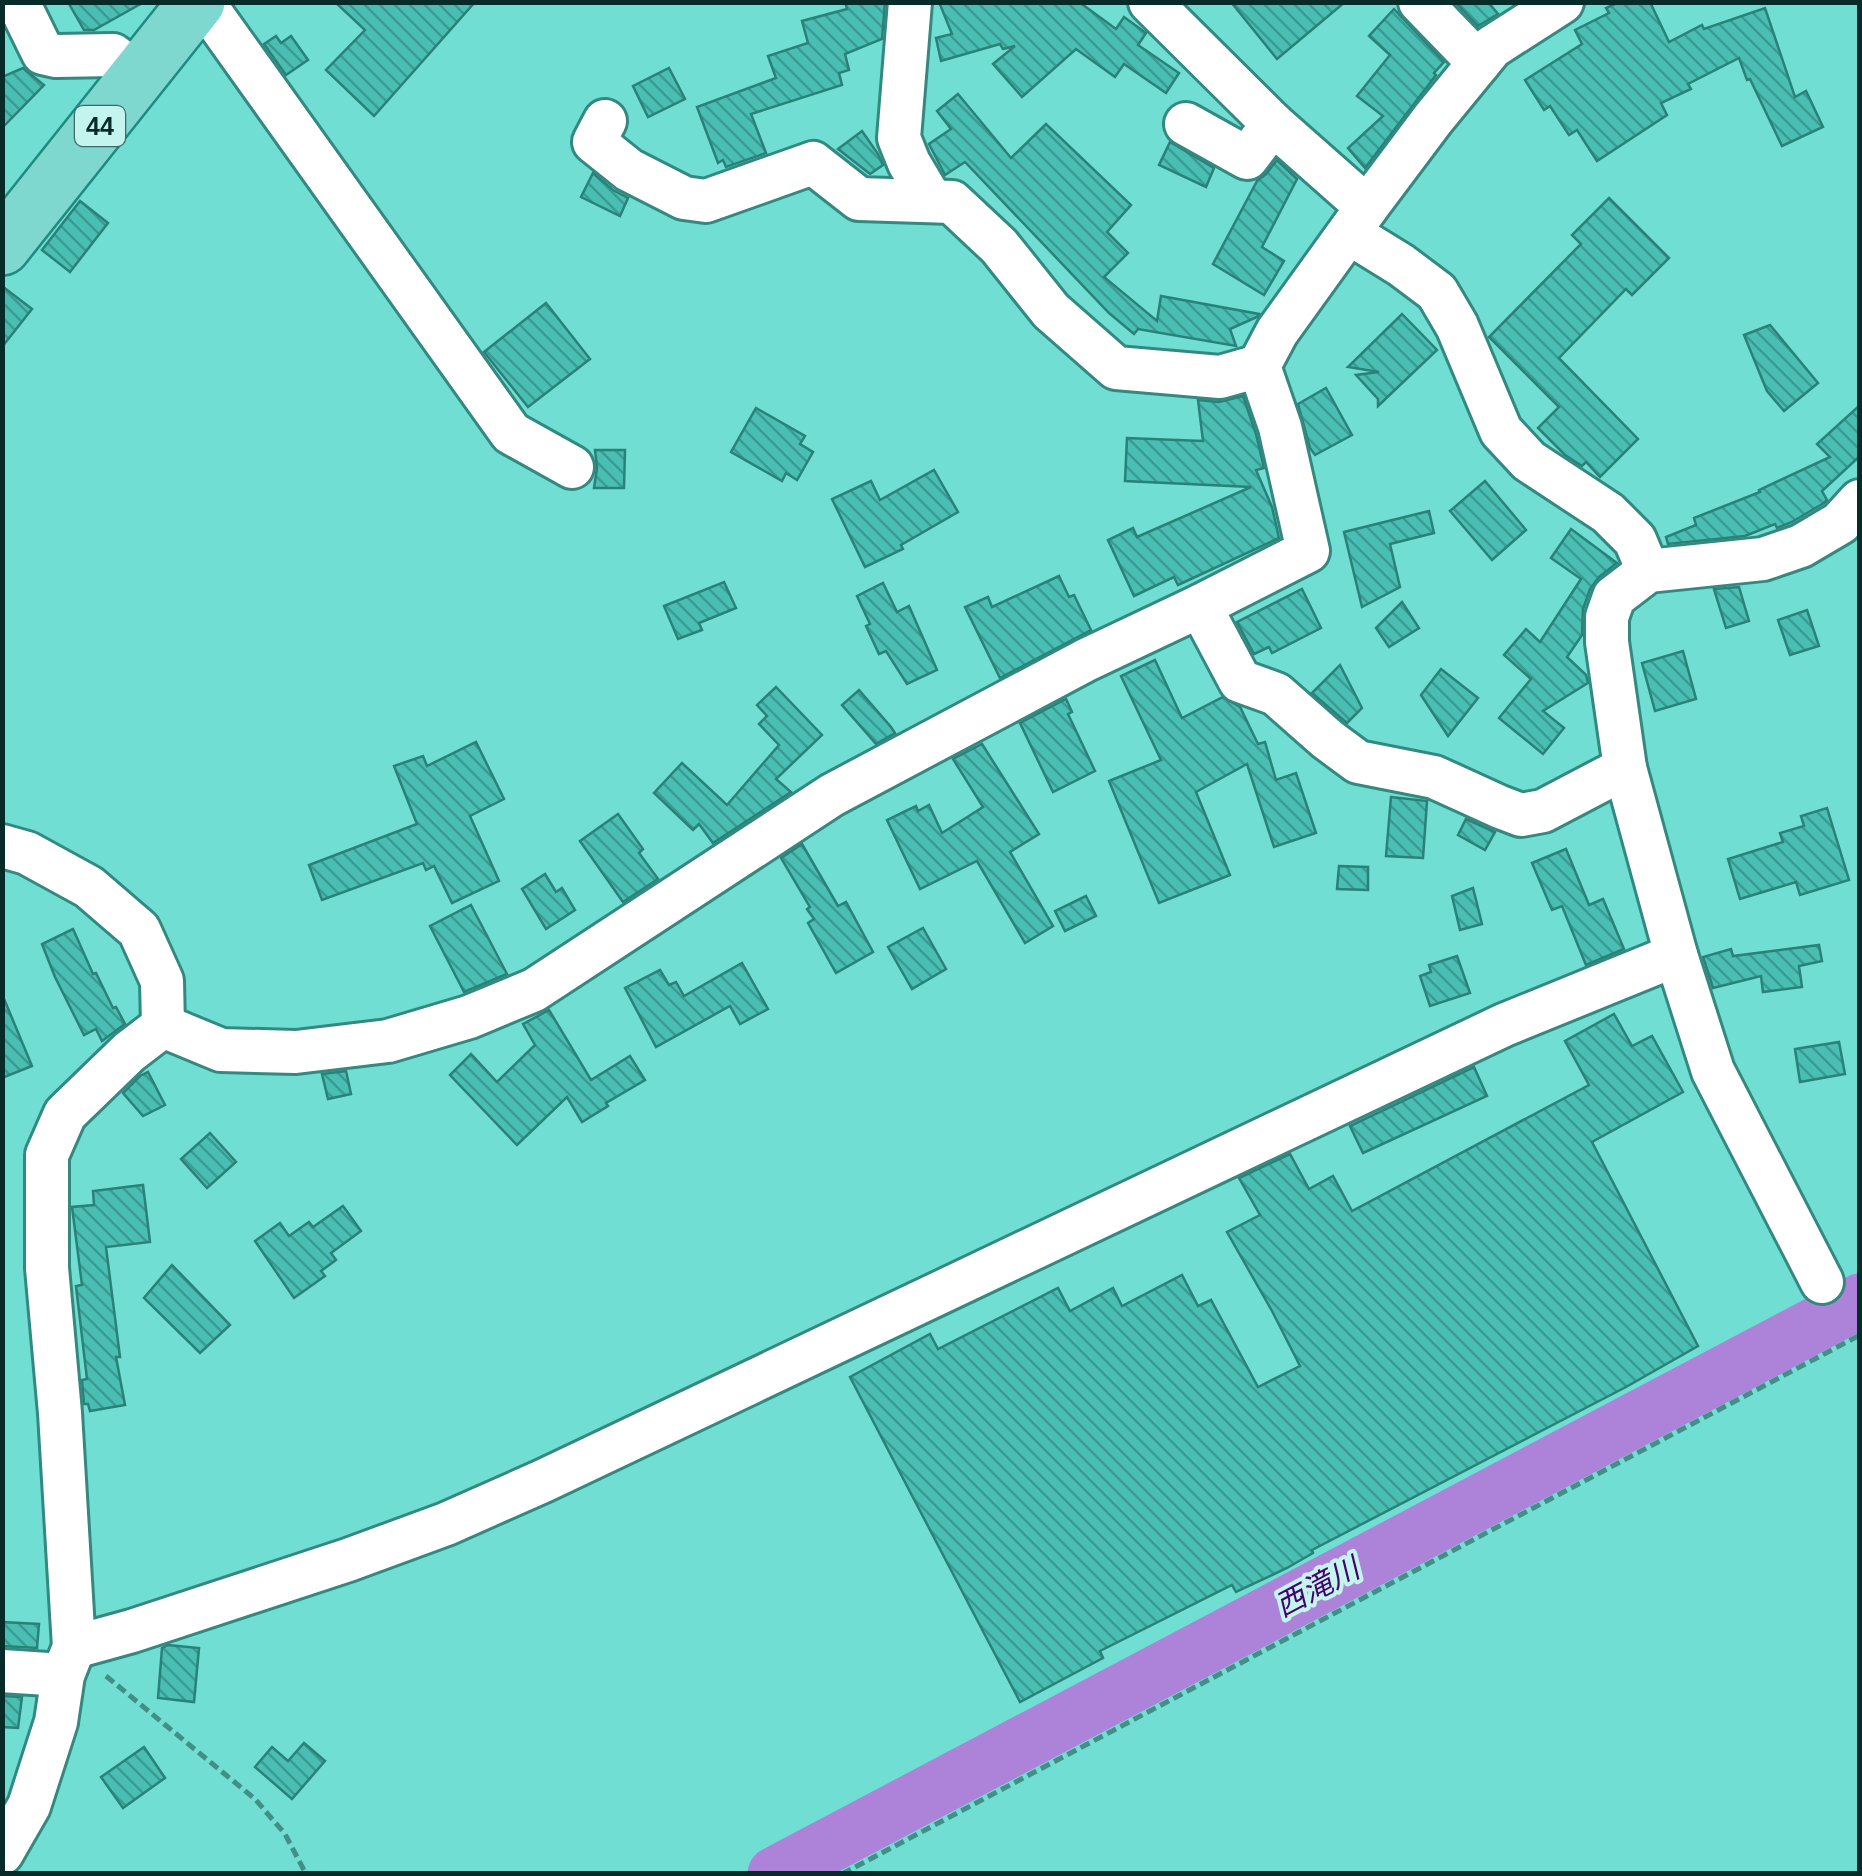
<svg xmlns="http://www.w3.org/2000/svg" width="1862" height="1876" viewBox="0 0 1862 1876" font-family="Helvetica,'Noto Sans JP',sans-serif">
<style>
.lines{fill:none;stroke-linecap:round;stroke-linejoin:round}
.river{stroke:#ad82d9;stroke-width:55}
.building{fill:url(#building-back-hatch);stroke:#2a8179;stroke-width:2.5}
.minor-casing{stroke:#338980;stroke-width:48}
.major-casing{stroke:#1d8b81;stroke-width:60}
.path{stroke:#418f87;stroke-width:5;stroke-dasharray:10 5;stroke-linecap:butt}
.minor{stroke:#fff;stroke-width:42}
.major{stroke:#7fd8d0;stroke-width:55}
.labels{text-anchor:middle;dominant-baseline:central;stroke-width:8;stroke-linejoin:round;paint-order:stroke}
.shield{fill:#c3f5ee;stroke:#3f6863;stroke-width:2.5}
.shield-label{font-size:25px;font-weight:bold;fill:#062b28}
.water-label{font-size:30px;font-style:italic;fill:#46006f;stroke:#c3f5ee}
</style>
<defs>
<pattern id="building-back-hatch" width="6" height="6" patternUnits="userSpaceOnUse" patternTransform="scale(2.5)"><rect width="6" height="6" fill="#49beb3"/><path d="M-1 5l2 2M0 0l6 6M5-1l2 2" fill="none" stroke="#3b9b92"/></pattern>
</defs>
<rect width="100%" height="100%" fill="#70ded2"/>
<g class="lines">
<polyline class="river" points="775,1874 1860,1301"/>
</g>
<g class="building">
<polygon points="68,2 144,2 94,30 84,30"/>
<polygon points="335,2 475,2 374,116 326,70 365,30"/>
<polygon points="845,2 885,2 882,39 845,54 849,70 839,73 842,85 751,114 766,153 726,167 723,160 718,163 697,107 776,78 768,56 808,43 802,21 847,9"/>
<polygon points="939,2 1079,2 1116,29 1124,17 1146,33 1138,45 1179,73 1166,93 1124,64 1115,77 1076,49 1022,97 993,64 1015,46 1003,49 1000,44 941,61 936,38 952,34"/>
<polygon points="1231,2 1345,2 1277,59"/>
<polygon points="1455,2 1488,2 1498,14 1478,26"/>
<polygon points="1619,2 1650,2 1669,42 1702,25 1704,29 1765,8 1795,97 1806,91 1823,127 1782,146 1750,79 1747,80 1739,58 1688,84 1691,89 1661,103 1667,115 1597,161 1577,130 1569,135 1550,106 1544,110 1525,80 1582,44 1575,30 1609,13 1606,8"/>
<polygon points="1394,9 1444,62 1434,73 1436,75 1365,168 1348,148 1383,116 1357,96 1390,55 1369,36"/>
<polygon points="276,36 281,43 291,36 308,60 286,75 264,44"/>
<polygon points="23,68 44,85 2,128 2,77"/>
<polygon points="669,68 685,99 648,117 633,86"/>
<polygon points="958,94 1011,158 1046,124 1131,205 1107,232 1128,253 1104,277 1157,321 1161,296 1259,314 1257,317 1230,329 1236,346 1138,329 1134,334 1109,313 965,162 945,175 929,144 951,129 937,111"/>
<polygon points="862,131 878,154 883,165 870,174 838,149"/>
<polygon points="1170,142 1214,168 1206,187 1159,165"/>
<polygon points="1277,160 1297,179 1262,247 1284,261 1264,295 1213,264 1257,181 1266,174"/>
<polygon points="593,173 613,190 628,198 620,216 581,197"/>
<polygon points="1609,198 1669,258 1632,295 1626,289 1559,358 1638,439 1600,477 1586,462 1582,466 1565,455 1538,428 1559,407 1489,337 1581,244 1572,235"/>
<polygon points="80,201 108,223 70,272 42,250"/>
<polygon points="2,286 32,309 2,347"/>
<polygon points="546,303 590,359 528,407 484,352"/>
<polygon points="1402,314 1437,350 1378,406 1378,399 1356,375 1379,372 1348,367"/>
<polygon points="1770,325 1818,383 1784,411 1767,391 1744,335"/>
<polygon points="1326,388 1352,435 1315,455 1310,448 1298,404"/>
<polygon points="1243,396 1256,434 1264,468 1256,470 1272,507 1279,538 1178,585 1174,577 1134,596 1108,540 1133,528 1137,537 1251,487 1125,481 1127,438 1203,441 1198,400 1219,402"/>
<polygon points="1860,405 1860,456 1822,491 1827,500 1824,503 1792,522 1777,528 1775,524 1745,536 1668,544 1666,537 1696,525 1694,518 1760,492 1759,490 1830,457 1817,444"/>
<polygon points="756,408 805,436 800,444 813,452 797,480 786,473 782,481 731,452"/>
<polygon points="595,450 625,450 624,488 594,488 597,468"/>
<polygon points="934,470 958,512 901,545 903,549 865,567 832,499 871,481 880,500"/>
<polygon points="1485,481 1526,530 1492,560 1450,511"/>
<polygon points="1429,511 1434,533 1390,544 1400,587 1362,607 1344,532"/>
<polygon points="1571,529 1617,563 1599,577 1590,589 1583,609 1582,635 1567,657 1586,675 1588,683 1543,711 1564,728 1543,754 1499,718 1531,679 1504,655 1526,629 1540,642 1581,579 1551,558"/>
<polygon points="1059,576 1069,597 1074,595 1091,630 1000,678 965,607 988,597 992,607"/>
<polygon points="724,582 736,608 699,623 702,630 678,639 664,606"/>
<polygon points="883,583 897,612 909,606 937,670 907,684 886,651 879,654 866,626 870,624 857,596"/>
<polygon points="1739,587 1749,621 1726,628 1714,589"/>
<polygon points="1302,589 1321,628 1272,653 1269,647 1254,654 1237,622"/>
<polygon points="1402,602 1419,628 1389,647 1376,628"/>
<polygon points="1807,610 1819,646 1790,655 1778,620"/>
<polygon points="1683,651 1696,699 1655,711 1642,663"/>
<polygon points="1155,660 1182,718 1223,697 1240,707 1258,744 1265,742 1276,780 1296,773 1316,833 1274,847 1247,764 1196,792 1230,875 1159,903 1109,781 1161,760 1121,676"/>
<polygon points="1340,665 1362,708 1347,723 1312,693"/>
<polygon points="1441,669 1478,698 1448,736 1421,695"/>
<polygon points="776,687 822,735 776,779 791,792 713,843 699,824 693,830 654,793 682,763 727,805 779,745 759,724 767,716 757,705"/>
<polygon points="859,690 891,727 895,733 876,744 842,705"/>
<polygon points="1066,699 1072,712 1068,714 1095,771 1053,792 1020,723"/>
<polygon points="476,742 504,799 470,816 499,881 452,903 434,866 426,870 423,863 322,900 309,865 417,824 394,766 423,756 427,766"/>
<polygon points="982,744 1039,834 1010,852 1053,926 1025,943 977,861 920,889 887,820 916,806 918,811 929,805 942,833 983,807 953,759"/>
<polygon points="1391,797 1427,801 1423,858 1386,856"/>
<polygon points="1827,808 1849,880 1800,895 1796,882 1740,899 1728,859 1783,842 1780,833 1804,826 1801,816"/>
<polygon points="618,814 643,849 639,853 658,879 623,902 580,841"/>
<polygon points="1466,819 1495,832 1485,850 1458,835"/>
<polygon points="802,844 838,906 846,902 873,952 836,973 808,923 814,919 807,909 810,907 781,858"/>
<polygon points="1566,849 1589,905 1603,899 1624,949 1586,965 1562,906 1552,910 1532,863"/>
<polygon points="1339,866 1368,867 1368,890 1337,889"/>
<polygon points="545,874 556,892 562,888 575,910 546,929 522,889"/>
<polygon points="1473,888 1482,924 1460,930 1452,896"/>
<polygon points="1086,896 1096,916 1065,931 1055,911"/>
<polygon points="471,905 507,974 464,992 430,926"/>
<polygon points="923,928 946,969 912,989 888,947"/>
<polygon points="73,929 93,974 96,973 113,1008 116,1007 125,1024 102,1041 96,1029 84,1035 55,977 42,944"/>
<polygon points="1819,945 1822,961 1799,966 1802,987 1763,992 1761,976 1713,988 1703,957 1731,949 1733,956"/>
<polygon points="1457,956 1470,993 1430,1006 1420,976 1431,972 1429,965"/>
<polygon points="742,963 768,1009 740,1024 730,1006 656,1047 625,988 660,970 669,985 676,982 684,996"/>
<polygon points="2,994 32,1066 2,1078"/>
<polygon points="549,1010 591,1080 630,1056 645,1080 606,1103 608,1106 582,1122 567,1097 517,1145 450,1075 471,1054 497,1082 535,1045 523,1024"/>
<polygon points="1614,1014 1632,1046 1652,1036 1683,1092 1592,1142 1698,1346 1626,1387 1312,1550 1313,1553 1287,1568 1236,1592 1232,1585 1100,1651 1103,1658 1020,1702 850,1377 930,1334 938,1349 1058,1288 1070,1311 1113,1288 1122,1306 1182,1275 1198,1306 1211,1300 1258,1387 1300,1366 1272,1311 1227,1232 1260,1215 1239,1178 1290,1154 1309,1189 1333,1176 1352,1211 1589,1085 1565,1041"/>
<polygon points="1839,1042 1845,1074 1800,1082 1795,1049"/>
<polygon points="1474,1067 1487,1096 1363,1153 1350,1126"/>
<polygon points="346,1071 351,1094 328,1099 322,1074"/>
<polygon points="148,1072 165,1105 143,1116 123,1093 140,1076"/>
<polygon points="210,1133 236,1162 207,1188 181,1159"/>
<polygon points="143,1185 150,1242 106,1247 120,1357 116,1357 125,1405 90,1411 88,1404 84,1404 82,1380 87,1379 76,1286 82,1285 72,1207 94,1205 93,1191"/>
<polygon points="343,1206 361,1231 331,1253 336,1260 321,1271 325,1276 294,1298 255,1241 280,1223 289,1236 309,1222 313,1227"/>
<polygon points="172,1265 230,1325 200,1353 144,1298"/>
<polygon points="2,1622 39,1624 37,1648 2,1646"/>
<polygon points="168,1645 199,1648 194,1702 158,1698 162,1648"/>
<polygon points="2,1696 22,1697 18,1728 2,1727"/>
<polygon points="304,1743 325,1761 292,1799 255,1767 272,1747 288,1761"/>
<polygon points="144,1747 165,1778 123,1808 101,1777"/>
</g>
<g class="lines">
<defs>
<g id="minor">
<polyline points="18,2 43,53 56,56 113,55 140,75"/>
<polyline points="203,2 511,433 572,467"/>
<polyline points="910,2 899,138 909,163 931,200"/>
<polyline points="1150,2 1273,124 1367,207"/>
<polyline points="1420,2 1479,63"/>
<polyline points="605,121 594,142 629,170 684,198 706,201 813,163 859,199 952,202 999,246 1051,311 1116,368 1220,377 1259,366"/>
<polyline points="1186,124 1247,158 1273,124"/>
<polyline points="1349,233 1401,265 1437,292 1457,326 1501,431 1529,461 1608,513 1635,540 1648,571"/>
<polyline points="1200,606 1240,681 1276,694 1327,739 1358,762 1434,777 1500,807 1521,815 1543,811 1625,768"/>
<polyline points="2,846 27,853 89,887 139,930 162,981 163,1026"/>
<polyline points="163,1026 221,1050 296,1052 388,1041 469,1017 534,990 832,795 1086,660 1200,606 1308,551 1280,427 1259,366 1277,332 1367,207 1433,119 1492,47 1562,2"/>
<polyline points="1822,1282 1713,1071 1676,955 1625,768 1607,642 1607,617 1614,597 1648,571 1763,559 1801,546 1840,523 1860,501"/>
<polyline points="74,1647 132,1631 348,1560 446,1524 543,1481 1504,1025 1676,955"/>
<polyline points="2,1671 63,1675"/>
<polyline points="2,1853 29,1806 56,1722 63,1675 74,1647 60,1413 47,1268 47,1155 65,1114 129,1052 163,1026"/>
</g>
<polyline id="major" points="2,247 197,2"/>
</defs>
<use href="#minor" class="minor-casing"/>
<use href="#major" class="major-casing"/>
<g class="path">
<polyline points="106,1676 255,1799 285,1834 306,1874"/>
<polyline points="842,1874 1860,1335"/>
</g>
<use href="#minor" class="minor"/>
<use href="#major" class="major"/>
</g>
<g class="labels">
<rect class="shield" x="75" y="106" width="50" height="40" rx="8"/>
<g class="shield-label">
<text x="100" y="126">44</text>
</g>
<g class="water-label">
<text transform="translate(1317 1587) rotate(-28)">西滝川</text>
</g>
</g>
<rect width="1862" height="1876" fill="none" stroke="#062b28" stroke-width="10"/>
</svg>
